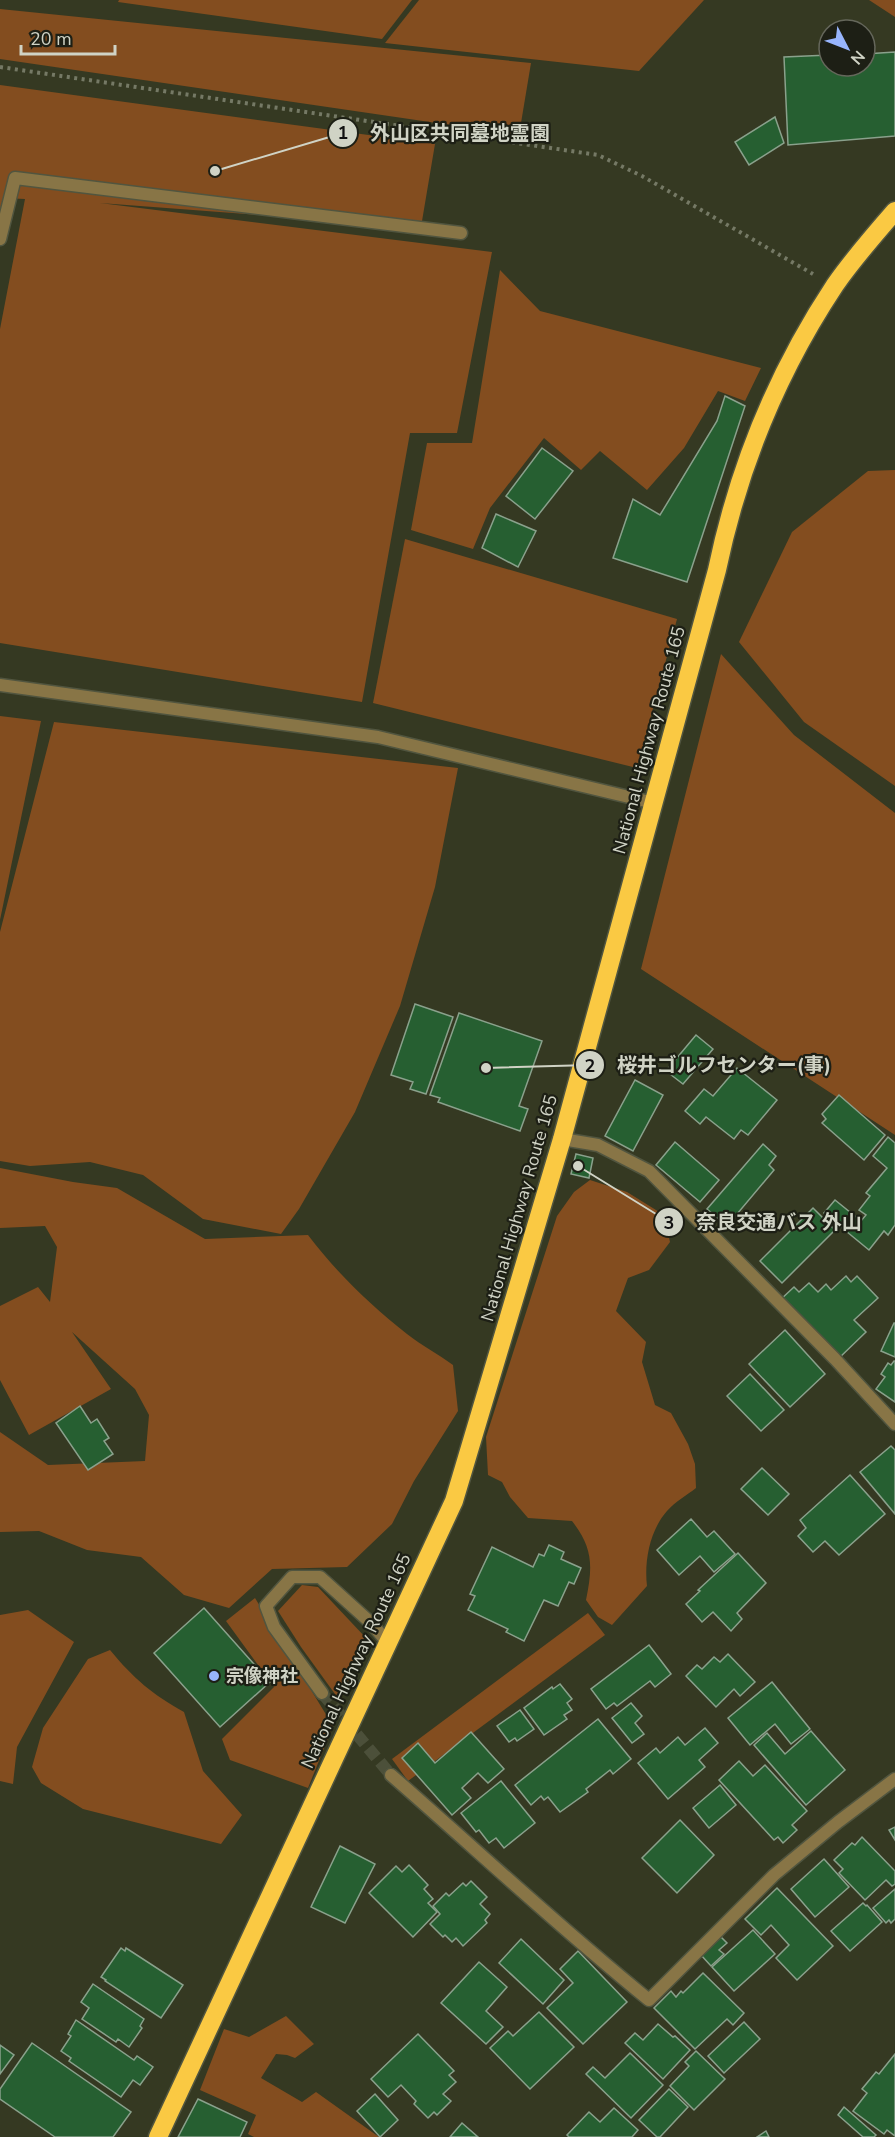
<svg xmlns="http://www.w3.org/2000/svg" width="895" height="2137" viewBox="0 0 895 2137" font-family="'Nunito Sans','Noto Sans JP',sans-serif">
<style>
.green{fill:#834d1f}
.building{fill:#265f31;stroke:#8aa18c;stroke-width:1.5}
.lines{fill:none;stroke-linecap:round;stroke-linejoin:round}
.street-tunnel{stroke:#4c503a;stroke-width:12;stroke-dasharray:12 6;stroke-linecap:butt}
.lane-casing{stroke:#51553f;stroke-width:15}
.street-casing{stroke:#51553f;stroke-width:15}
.highway-casing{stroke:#51553f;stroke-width:21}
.path{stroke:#757965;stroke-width:4;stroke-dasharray:3 4.5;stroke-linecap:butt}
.lane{stroke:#887546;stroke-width:12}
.street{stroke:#887546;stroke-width:12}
.highway{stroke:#fac943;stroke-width:18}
.poi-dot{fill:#98b5fd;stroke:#1d1f15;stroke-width:2}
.labels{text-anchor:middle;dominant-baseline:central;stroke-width:4.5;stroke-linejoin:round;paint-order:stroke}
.street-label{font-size:18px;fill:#d0d3c5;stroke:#1d1f15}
.poi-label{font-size:18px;font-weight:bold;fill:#d0d3c5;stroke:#1d1f15;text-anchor:start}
.leader{fill:none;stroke:#d0d3c5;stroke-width:2}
.callout-dot{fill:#d0d3c5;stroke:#1d1f15;stroke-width:2}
.mark-label{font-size:18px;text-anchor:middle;font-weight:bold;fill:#111}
.callout-label{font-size:20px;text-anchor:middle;font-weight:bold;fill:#d0d3c5;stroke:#1d1f15;stroke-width:4.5;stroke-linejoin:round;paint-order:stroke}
</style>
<rect width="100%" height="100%" fill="#353922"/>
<g class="green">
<polygon points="119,0 412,0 382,39 118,2"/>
<polygon points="419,0 704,0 639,71 385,43"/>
<polygon points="869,0 895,0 895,17"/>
<polygon points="0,9 531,63 519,135 0,59"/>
<polygon points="0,85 435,144 421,227 100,203 492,252 457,433 410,433 362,702 0,643 0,329 25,199 3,198 0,231"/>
<polygon points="500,270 540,311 761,368 745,401 718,391 684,448 647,490 600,451 581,470 544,438 490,508 473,549 411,530 427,443 472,443"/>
<polygon points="895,470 895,786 804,722 739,642 792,532 868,471"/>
<polygon points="405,539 677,619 637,768 373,703"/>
<polygon points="721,654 794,735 895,813 895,1135 641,969"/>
<polygon points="0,716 41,721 0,920"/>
<polygon points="54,722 458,768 435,887 400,1006 355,1112 299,1209 281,1234 203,1219 143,1175 90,1162 30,1166 0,1161 0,932"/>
<path d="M 0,1168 L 73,1182 L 117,1188 L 205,1239 L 308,1235 C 336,1272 370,1305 407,1334 C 421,1345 438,1354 453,1365 L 458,1411 L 414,1481 L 392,1524 L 347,1567 L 272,1569 L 229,1608 L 184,1595 L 141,1557 L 87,1550 L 39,1531 L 0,1532 L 0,1432 L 48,1465 L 145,1461 L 149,1415 L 135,1389 L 72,1332 L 111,1389 L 29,1435 L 0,1380 L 0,1306 L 38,1287 L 50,1302 L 57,1247 L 45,1226 L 0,1228 Z"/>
<path d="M 590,1180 L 627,1192 L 664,1215 L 670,1242 L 649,1270 L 628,1278 L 616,1311 L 646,1342 L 642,1362 L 655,1405 L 671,1413 L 688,1444 L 695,1464 L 696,1488 C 687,1495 675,1502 667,1511 C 650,1530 644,1561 647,1586 L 612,1625 L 598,1617 L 586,1600 C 593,1566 593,1548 572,1521 L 528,1518 L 510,1497 L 502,1482 L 488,1475 L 486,1437 L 557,1216 L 574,1192 Z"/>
<polygon points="302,1585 318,1587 366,1638 340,1701 301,1647 278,1611"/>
<polygon points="255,1598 333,1726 308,1788 230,1760 222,1739 274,1687 226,1621"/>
<polygon points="28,1610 74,1642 17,1747 13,1784 0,1781 0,1615"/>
<polygon points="588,1613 605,1635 408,1781 392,1759"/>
<path d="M 110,1650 C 133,1678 153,1695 184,1712 L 203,1771 L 242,1815 L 221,1844 L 83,1809 L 41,1783 L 32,1767 L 43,1728 L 88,1659 Z"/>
<polygon points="286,2016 314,2044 295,2058 287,2055 276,2054 261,2078 302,2102 316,2092 379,2137 254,2137 248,2134 256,2115 200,2090 224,2029 249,2037"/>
</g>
<g class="building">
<polygon points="895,52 895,136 788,145 784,57 829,55 829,66 865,66 865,54"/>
<polygon points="775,117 784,143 749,165 735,142"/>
<polygon points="725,396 745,406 687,582 613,558 633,499 660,515 717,421"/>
<polygon points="542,448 573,471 535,519 506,496"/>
<polygon points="496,514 536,531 518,567 482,548"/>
<polygon points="415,1004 453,1017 426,1094 410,1089 413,1082 391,1075"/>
<polygon points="459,1013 542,1041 519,1106 528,1109 520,1131 438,1102 440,1098 430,1095"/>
<polygon points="696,1035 713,1049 683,1084 666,1071"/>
<polygon points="737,1068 777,1100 748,1135 741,1130 734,1139 706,1117 700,1124 685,1111 704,1089 713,1096"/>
<polygon points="635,1080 663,1095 633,1151 605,1136"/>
<polygon points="839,1095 885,1135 864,1160 822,1123 826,1119 822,1114"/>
<polygon points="888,1137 895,1143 895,1225 888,1235 884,1231 869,1250 824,1213 835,1200 861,1221 866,1215 859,1210 870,1196 866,1193 887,1168 873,1156"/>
<polygon points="675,1142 719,1180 700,1202 656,1165"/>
<polygon points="763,1144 776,1156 769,1165 774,1170 727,1226 707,1209"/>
<polygon points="576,1154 593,1158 589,1178 571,1174"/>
<polygon points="813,1208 835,1230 782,1283 760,1261"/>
<polygon points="846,1276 851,1282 857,1276 878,1298 854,1320 866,1332 837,1360 779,1301 794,1287 799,1292 809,1283 818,1292 826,1284 831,1290"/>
<polygon points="894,1323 895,1323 895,1357 881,1351"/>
<polygon points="785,1330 825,1374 790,1407 749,1364"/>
<polygon points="894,1361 895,1361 895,1402 876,1389 885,1377 881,1374 888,1363 891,1365"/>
<polygon points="750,1374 784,1410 761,1431 727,1396"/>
<polygon points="80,1406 91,1423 97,1419 109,1438 104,1441 113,1454 88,1470 56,1423"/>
<polygon points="891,1446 895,1450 895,1514 860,1472"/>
<polygon points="762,1468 789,1494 768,1515 741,1489"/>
<polygon points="850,1475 885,1514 839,1555 825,1541 813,1552 798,1536 806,1528 800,1520"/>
<polygon points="691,1519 707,1537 714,1531 735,1554 714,1572 700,1556 679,1575 657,1550"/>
<polygon points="549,1545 564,1552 561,1559 581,1568 574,1584 569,1582 558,1606 544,1600 524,1641 506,1632 508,1629 468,1610 475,1596 470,1594 492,1547 533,1567 539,1554 544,1556"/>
<polygon points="738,1553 766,1583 737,1613 742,1619 731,1631 713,1612 702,1622 686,1604 700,1591 698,1590"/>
<polygon points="204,1608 270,1682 220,1727 154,1653"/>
<polygon points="649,1645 671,1674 655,1687 650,1681 617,1706 614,1703 606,1709 591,1689"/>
<polygon points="728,1654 755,1682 740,1696 734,1689 716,1707 686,1676 697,1665 702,1669 714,1657 720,1662"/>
<polygon points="772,1682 810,1729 791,1744 775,1724 750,1745 728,1718"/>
<polygon points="560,1684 572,1699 567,1703 572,1710 564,1715 567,1719 544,1735 524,1708 552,1687 553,1689"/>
<polygon points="631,1703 642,1716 635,1723 644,1734 632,1743 612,1718"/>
<polygon points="520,1710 534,1729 517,1741 515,1738 509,1742 497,1726"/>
<polygon points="598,1719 631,1759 613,1774 610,1770 586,1789 588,1792 560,1812 548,1797 544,1800 541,1796 531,1805 515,1785"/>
<polygon points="705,1728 718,1743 699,1760 705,1767 668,1799 638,1763 656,1748 660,1753 678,1737 685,1745"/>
<polygon points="811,1731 845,1770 806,1805 754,1745 767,1733 785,1754"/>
<polygon points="471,1732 504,1769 488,1783 478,1773 462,1788 471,1798 452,1815 402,1758 418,1743 435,1763"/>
<polygon points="739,1761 753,1776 765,1765 807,1811 792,1825 797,1830 783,1843 778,1837 774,1840 719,1780"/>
<polygon points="501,1781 535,1823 504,1848 496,1838 489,1843 479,1830 476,1832 461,1813"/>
<polygon points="720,1785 736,1805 709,1828 693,1808"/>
<polygon points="680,1820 714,1855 677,1893 642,1858"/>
<polygon points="895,1827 895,1840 889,1830"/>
<polygon points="862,1837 895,1871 895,1884 892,1886 886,1880 865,1900 839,1873 843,1869 834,1860 852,1843 855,1845"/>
<polygon points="340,1846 375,1864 345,1923 311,1907"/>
<polygon points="824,1859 849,1887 815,1917 791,1889"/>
<polygon points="409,1865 428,1885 424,1889 433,1899 428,1903 437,1912 413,1937 369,1893 396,1866 402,1872"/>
<polygon points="471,1881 487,1897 480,1904 490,1914 485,1920 487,1923 463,1946 456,1938 452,1942 445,1935 443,1937 430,1924 440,1914 433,1906 446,1893 449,1896 463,1883 466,1886"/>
<polygon points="777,1888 833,1946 797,1980 776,1958 789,1945 771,1925 761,1935 745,1919"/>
<polygon points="895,1889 895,1919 891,1923 889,1920 886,1923 873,1908"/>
<polygon points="863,1903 866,1906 867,1905 882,1922 850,1951 831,1931"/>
<polygon points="753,1930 775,1954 734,1991 712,1967"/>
<polygon points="721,1937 727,1943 719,1950 724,1954 711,1966 701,1955"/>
<polygon points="521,1939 564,1980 543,2004 499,1963"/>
<polygon points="121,1948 125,1951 126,1948 183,1985 161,2018 105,1981 106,1980 101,1977"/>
<polygon points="578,1951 627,2002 583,2044 547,2008 573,1983 560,1969"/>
<polygon points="479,1962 507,1987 486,2011 503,2027 486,2044 441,2003"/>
<polygon points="703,1973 744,2013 733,2025 727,2019 695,2049 654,2008 671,1991 676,1997 681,1991 683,1993"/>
<polygon points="93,1984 144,2019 140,2026 142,2028 129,2047 118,2039 116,2042 82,2019 89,2008 81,2002"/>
<polygon points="539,2012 574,2047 530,2089 490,2048 508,2031 513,2036"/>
<polygon points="76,2020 134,2060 137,2056 153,2067 140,2085 133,2080 121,2097 69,2061 71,2058 61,2051 71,2036 68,2034"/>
<polygon points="744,2022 760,2039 724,2073 708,2056"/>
<polygon points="658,2024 673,2037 675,2036 690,2050 663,2079 625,2043 635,2033 643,2040"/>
<polygon points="418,2034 454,2071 449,2075 456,2082 443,2094 451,2101 437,2115 434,2112 428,2118 414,2104 416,2101 401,2085 388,2097 371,2079"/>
<polygon points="32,2043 131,2112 113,2137 55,2137 0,2099 0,2089"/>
<polygon points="0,2045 14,2055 0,2074"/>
<polygon points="696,2051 725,2079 694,2110 670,2086 689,2066 685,2062"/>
<polygon points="630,2053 663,2085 631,2118 586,2074 593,2067 605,2078"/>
<polygon points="895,2054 895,2136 887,2130 884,2134 853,2111 867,2093 862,2089 876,2072 879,2074"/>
<polygon points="669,2089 688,2107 660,2137 657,2137 639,2120"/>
<polygon points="375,2094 398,2120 380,2137 357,2111"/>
<polygon points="198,2099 247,2122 240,2137 178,2137"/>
<polygon points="844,2107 876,2135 874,2137 863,2137 838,2115"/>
<polygon points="614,2108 638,2130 632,2137 569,2137 567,2135 589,2112 600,2122"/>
<polygon points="462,2123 478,2137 450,2137"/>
<polygon points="766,2131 769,2137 757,2137"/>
</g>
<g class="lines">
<polyline class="street-tunnel" points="322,1693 391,1775"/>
<defs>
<polyline id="lane" points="322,1693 274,1627 266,1606 292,1577 320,1577 371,1623 388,1643"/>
<g id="street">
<polyline points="0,239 15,178 461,233"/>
<polyline points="0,685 378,737 654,803"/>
<polyline points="562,1139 598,1145 649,1171 835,1359 895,1424"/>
<path d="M 391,1775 C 477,1850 560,1928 649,2000 L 774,1875 L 838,1822 L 895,1779"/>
</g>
<path id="highway" d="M 158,2137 L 454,1501 L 562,1139 L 717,570 C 738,469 778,371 835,285 C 853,259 874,235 895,211"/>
</defs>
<use href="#lane" class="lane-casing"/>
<use href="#street" class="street-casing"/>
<use href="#highway" class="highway-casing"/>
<polyline class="path" points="0,67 598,155 642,176 813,274"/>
<use href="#lane" class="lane"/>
<use href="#street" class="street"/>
<use href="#highway" class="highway"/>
</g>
<circle class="poi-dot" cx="214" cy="1676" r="6"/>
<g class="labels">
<g class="street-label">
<text transform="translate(649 740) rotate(-75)">National Highway Route 165</text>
<text transform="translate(519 1208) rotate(-74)">National Highway Route 165</text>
<text transform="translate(356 1661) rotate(-65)">National Highway Route 165</text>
</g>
<g class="poi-label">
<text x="226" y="1676">宗像神社</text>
</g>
</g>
<path class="leader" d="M215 171L343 133M486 1068L590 1065M578 1166L669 1222"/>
<g class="callout-dot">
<circle cx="215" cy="171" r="6"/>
<circle cx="486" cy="1068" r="6"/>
<circle cx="578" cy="1166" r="6"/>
<circle cx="343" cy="133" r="15"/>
<circle cx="590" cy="1065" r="15"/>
<circle cx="669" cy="1222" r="15"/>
</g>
<g class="mark-label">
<text x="343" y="139">1</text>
<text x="590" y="1072">2</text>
<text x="669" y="1229">3</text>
</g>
<g class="callout-label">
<text x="460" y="140">外山区共同墓地霊園</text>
<text x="724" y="1072">桜井ゴルフセンター(事)</text>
<text x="779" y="1229">奈良交通バス 外山</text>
</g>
<g transform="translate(847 48) rotate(132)"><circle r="28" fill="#1d1f15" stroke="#65675b" stroke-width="1.5"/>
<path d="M0-4.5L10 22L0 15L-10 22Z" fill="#98b5fd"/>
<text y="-9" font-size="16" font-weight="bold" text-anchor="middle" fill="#d0d3c5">N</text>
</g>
<path d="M21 45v9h94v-9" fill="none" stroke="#d0d3c5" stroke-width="3"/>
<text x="30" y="45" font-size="18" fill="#d0d3c5" stroke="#1d1f15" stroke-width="4.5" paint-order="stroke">20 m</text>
</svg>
